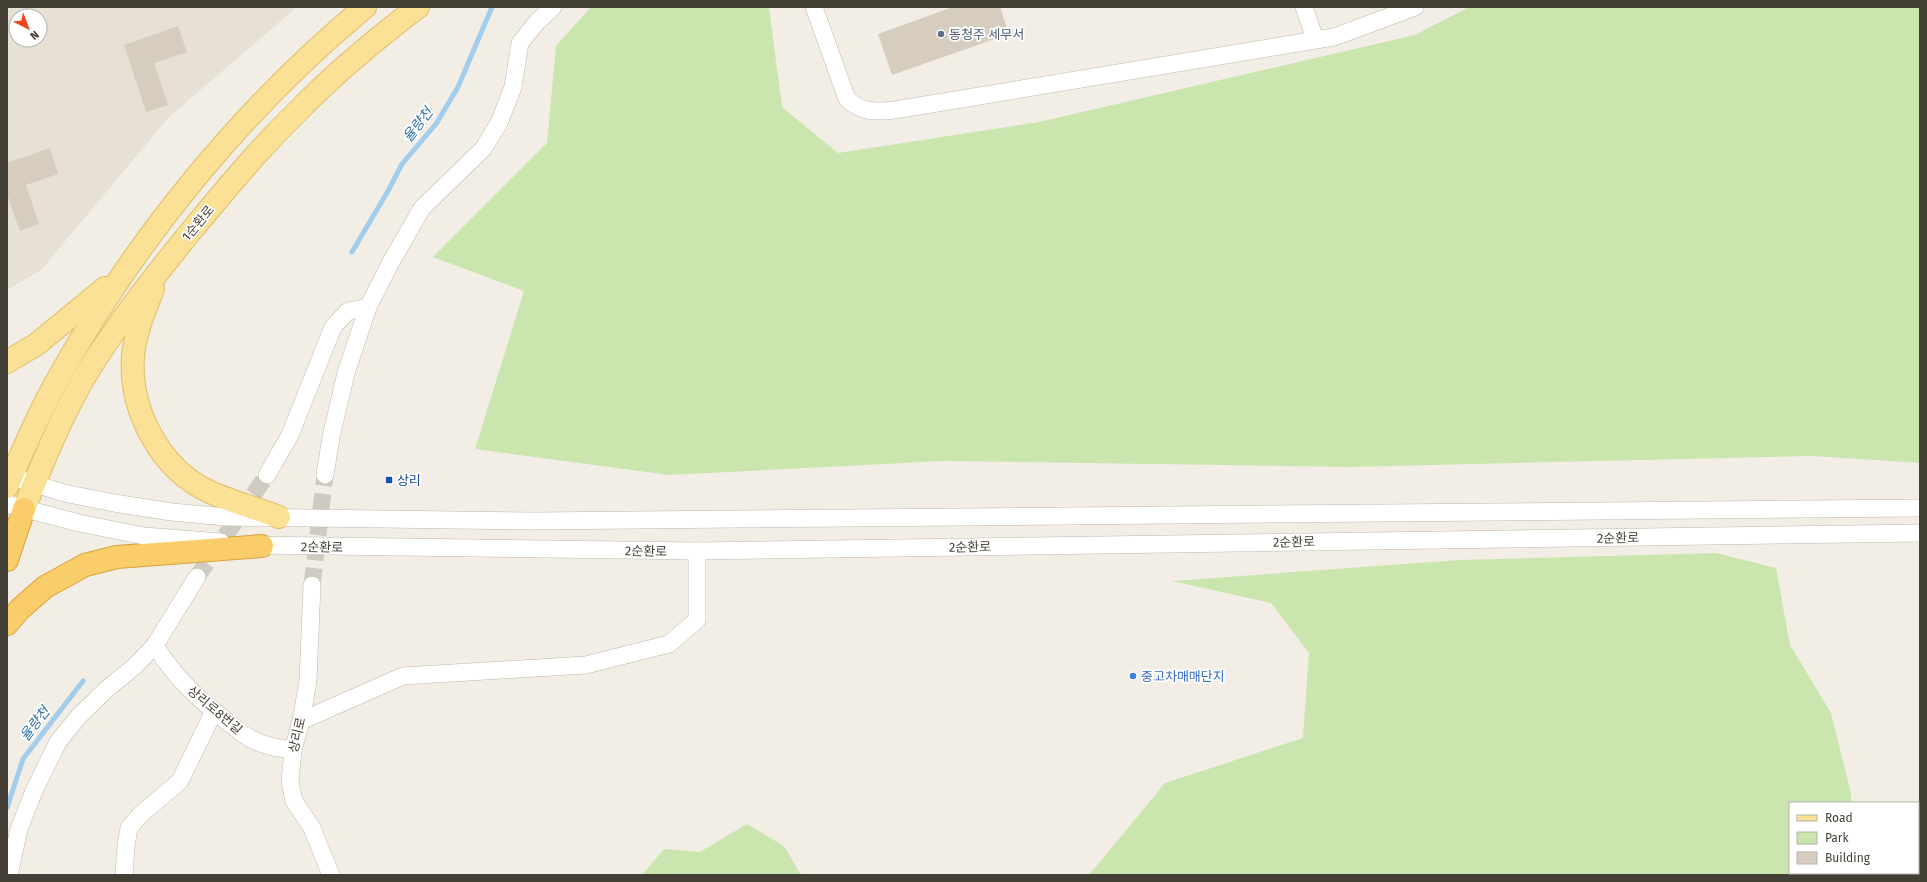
<svg xmlns="http://www.w3.org/2000/svg" width="1927" height="882" viewBox="0 0 1927 882" font-family="'Fira Sans','Noto Sans KR',sans-serif">
<style>
.residential{fill:#e6e1d4;fill-rule:evenodd}
.green{fill:#cbe5af}
.lines{fill:none;stroke-linecap:round;stroke-linejoin:round}
.stream{stroke:#a3cded;stroke-width:5}
.building{fill:#d6cdbe}
.minor-tunnel{stroke:#cfcbc2;stroke-width:17;stroke-dasharray:17 8;stroke-linecap:butt}
.minor-casing{stroke:#c0b9ab;stroke-width:18}
.major-casing{stroke:#debe67;stroke-width:24}
.highway-casing{stroke:#d7a23b;stroke-width:24}
.minor{stroke:#fff;stroke-width:17}
.major{stroke:#fae196;stroke-width:22}
.highway{stroke:#f8cd6a;stroke-width:22}
.service-dot{fill:#5c6f8a;stroke:#fff;stroke-width:1.5}
.transit-dot{fill:#1a4fb4;stroke:#fff;stroke-width:1.5}
.shop-dot{fill:#3f7fe0;stroke:#fff;stroke-width:1.5}
.labels{text-anchor:middle;dominant-baseline:central;stroke-width:3.5;stroke-linejoin:round;paint-order:stroke}
.service-label{font-size:13px;fill:#4e5e75;stroke:#fff;text-anchor:start}
.street-label{font-size:13px;fill:#443f35;stroke:#fff}
.transit-label{font-size:13px;fill:#164399;stroke:#fff;text-anchor:start}
.shop-label{font-size:13px;fill:#366cbe;stroke:#fff;text-anchor:start}
.water-label{font-size:14px;font-style:italic;fill:#3375ab;stroke:#fff}
</style>
<rect width="100%" height="100%" fill="#f2eee5"/>
<path class="residential" d="M 7,7 L 297,7 L 169,117 L 41,270 L 7,290 ZM 16,16 L 40,16 L 40,40 L 16,40 Z"/>
<g class="green">
<polygon points="591,7 769,7 782,107 838,153 1039,122 1415,35 1469,7 1920,7 1920,463 1813,456 1350,467 943,461 669,475 475,449 524,291 433,257 547,143 556,46"/>
<polygon points="1716,553 1776,568 1790,645 1831,713 1851,793 1851,803 1790,803 1790,873 1849,873 1849,875 1089,875 1165,783 1303,738 1309,653 1271,603 1172,581 1459,560"/>
<polygon points="747,824 784,846 801,875 642,875 664,849 700,852"/>
</g>
<g class="lines">
<g class="stream">
<polyline points="352,252 388,191 402,164 436,124 458,87 492,7"/>
<polyline points="7,808 23,759 83,681"/>
</g>
</g>
<g class="building">
<polygon points="953,7 1000,7 1009,34 892,75 878,34"/>
<polygon points="178,26 187,52 154,63 168,105 146,112 124,45"/>
<polygon points="50,148 58,174 26,185 39,224 20,231 7,194 7,163"/>
</g>
<g class="lines">
<g class="minor-tunnel">
<polyline points="197,577 267,475"/>
<polyline points="312,585 325,475"/>
</g>
<defs>
<g id="minor">
<path d="M 814,7 L 847,99 C 862,113 876,112 895,110 L 1334,37 L 1415,7"/>
<polyline points="1304,7 1315,39"/>
<polyline points="267,475 290,435 333,327 348,311 368,307"/>
<polyline points="325,475 331,437 346,373 368,307 391,262 422,208 483,149 499,123 513,87 520,43 537,22 553,7"/>
<polyline points="22,480 64,493 114,503 172,512 226,517 535,521 1920,508"/>
<polyline points="7,504 79,523 144,536 221,542"/>
<polyline points="251,545 697,551 1920,533"/>
<polyline points="312,585 308,681 301,721 293,750 290,781 294,801 312,828 331,875"/>
<path d="M 155,645 C 174,677 199,700 229,723 C 236,728 243,735 251,739 C 264,746 278,748 293,750"/>
<polyline points="301,721 403,676 586,665 669,644 697,620 697,551"/>
<polyline points="9,875 19,829 34,791 58,742 79,716 108,688 135,666 155,645 197,577"/>
<polyline points="124,875 126,846 129,828 140,815 180,781 214,711"/>
</g>
<g id="major">
<path d="M 153,289 C 145,310 135,333 133,356 C 129,410 160,469 210,492 C 232,502 256,508 279,517"/>
<polyline points="7,362 37,344 105,288"/>
<path d="M 7,487 C 23,450 39,412 59,377 C 136,239 243,108 365,7"/>
<path d="M 24,509 C 43,462 62,414 88,371 C 119,321 155,275 192,230 C 226,189 260,148 298,111 C 335,73 376,39 418,7"/>
</g>
<g id="highway">
<polyline points="7,560 24,509"/>
<polyline points="7,624 20,609 45,587 85,565 117,557 262,546"/>
</g>
</defs>
<use href="#minor" class="minor-casing"/>
<use href="#major" class="major-casing"/>
<use href="#highway" class="highway-casing"/>
<use href="#minor" class="minor"/>
<use href="#major" class="major"/>
<use href="#highway" class="highway"/>
</g>
<circle class="service-dot" cx="941" cy="34" r="4"/>
<rect class="transit-dot" x="385" y="476" width="8" height="8" rx="2"/>
<circle class="shop-dot" cx="1133" cy="676" r="4"/>
<g class="labels">
<g class="service-label">
<text x="949" y="34">동청주 세무서</text>
</g>
<g class="street-label">
<text transform="translate(198 223) rotate(-50)">1순환로</text>
<text transform="translate(1618 538) rotate(-1)">2순환로</text>
<text transform="translate(1294 542) rotate(-1)">2순환로</text>
<text transform="translate(322 547) rotate(1)">2순환로</text>
<text transform="translate(970 547) rotate(-1)">2순환로</text>
<text transform="translate(646 551) rotate(1)">2순환로</text>
<text transform="translate(215 710) rotate(40)">상리로8번길</text>
<text transform="translate(297 735) rotate(-77)">상리로</text>
</g>
<g class="transit-label">
<text x="397" y="480">상리</text>
</g>
<g class="shop-label">
<text x="1141" y="676">중고차매매단지</text>
</g>
<g class="water-label">
<text transform="translate(418 125) rotate(-52)">율량천</text>
<text transform="translate(35 724) rotate(-52)">율량천</text>
</g>
</g>
<rect width="1927" height="882" fill="none" stroke="#443f35" stroke-width="16"/>
<rect x="1789" y="802" width="130" height="72" fill="#ffffff" stroke="#b4b2ae"/>
<rect x="1797" y="815" width="20" height="6" fill="#fae196" stroke="#b4b2ae"/>
<text x="1825" y="822" font-size="12" fill="#443f35">Road</text>
<rect x="1797" y="832" width="20" height="12" fill="#cbe5af" stroke="#b4b2ae"/>
<text x="1825" y="842" font-size="12" fill="#443f35">Park</text>
<rect x="1797" y="852" width="20" height="12" fill="#d6cdbe" stroke="#b4b2ae"/>
<text x="1825" y="862" font-size="12" fill="#443f35">Building</text>
<g transform="translate(28 28) rotate(138)"><circle r="19" fill="#ffffff" stroke="#b4b2ae"/>
<path d="M0-3L7 15L0 10L-7 15Z" fill="#f1441d"/>
<text y="-6" font-size="11" font-weight="bold" text-anchor="middle" fill="#443f35">N</text>
</g>
</svg>
